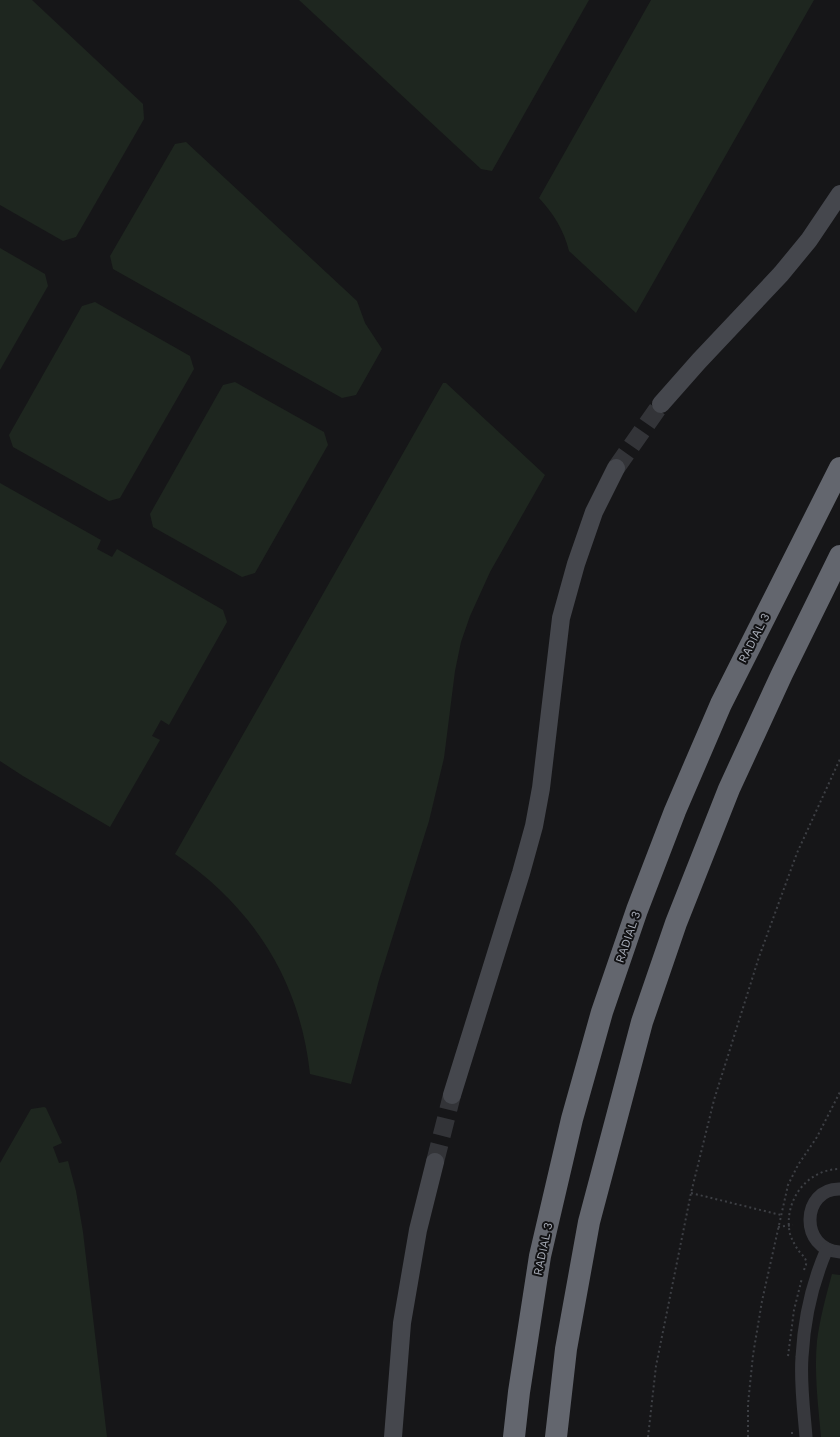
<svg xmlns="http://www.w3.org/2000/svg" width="840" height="1437" viewBox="0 0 840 1437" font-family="'Work Sans',sans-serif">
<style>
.grass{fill:#1e261f}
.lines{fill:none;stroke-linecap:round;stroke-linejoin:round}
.secondary-tunnel{stroke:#333438;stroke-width:18;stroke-dasharray:18 9;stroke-linecap:butt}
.path{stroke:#3d3f44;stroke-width:2;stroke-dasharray:2 3;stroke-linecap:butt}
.street{stroke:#37383d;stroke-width:13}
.secondary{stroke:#45474d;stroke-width:18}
.highway{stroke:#63666e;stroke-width:22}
.labels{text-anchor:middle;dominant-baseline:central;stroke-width:4;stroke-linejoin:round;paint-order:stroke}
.street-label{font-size:12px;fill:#a8adb8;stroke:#111113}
</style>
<rect width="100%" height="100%" fill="#161618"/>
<g class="grass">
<polygon points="0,0 32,0 143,104 144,119 76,237 63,241 0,205"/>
<polygon points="299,0 589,0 492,171 481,169"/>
<path d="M 651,0 L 814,0 L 636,313 L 569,251 C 564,230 553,213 539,198 Z"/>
<polygon points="186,142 357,301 365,323 382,349 356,395 342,398 113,269 110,256 175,144"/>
<polygon points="0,248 45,274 48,286 0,370"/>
<polygon points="95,302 190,356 194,369 120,498 109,501 13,447 9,435 82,306"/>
<polygon points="235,382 324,432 328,445 255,573 242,577 153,527 150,514 223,385"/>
<path d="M 443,383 L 446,383 L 545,475 L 490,572 L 470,616 L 461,642 L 455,671 L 444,758 L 429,821 L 379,980 L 351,1084 L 310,1074 C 300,980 253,907 175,854 Z"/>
<polygon points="0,483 101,540 97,549 112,557 117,549 223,610 227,622 169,725 161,720 152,736 160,740 110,827 23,776 0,761"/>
<polygon points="44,1107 46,1108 62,1143 53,1147 59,1163 68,1161 76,1191 83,1232 107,1437 0,1437 0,1163 31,1109"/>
<path d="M 832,1274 L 840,1275 L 840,1437 L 821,1437 C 818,1405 814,1372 817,1341 C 820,1318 826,1296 832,1274 Z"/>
</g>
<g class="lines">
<g class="secondary-tunnel">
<polyline points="616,468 661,404"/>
<polyline points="435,1162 452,1095"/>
</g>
<g class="path">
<polyline points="691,1193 781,1215"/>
<polyline points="778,1227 793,1225"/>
<path d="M 804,1270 C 805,1267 807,1264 806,1261 C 805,1257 801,1254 798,1250 C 795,1245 792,1240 790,1234 C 783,1202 806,1169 840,1169"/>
<polyline points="788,1356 794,1310 802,1278"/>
<polyline points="792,1432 792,1437"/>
<polyline points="648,1437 656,1366 691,1193 714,1100 759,957 797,853 840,759"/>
<polyline points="748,1437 748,1404 753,1355 762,1301 788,1185 798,1165 817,1137 840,1092"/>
</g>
<g class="street">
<path d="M 840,1189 C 801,1188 799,1250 840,1252"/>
<path d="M 806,1437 C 804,1411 800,1383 802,1357 C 804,1320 812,1283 827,1249"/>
</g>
<g class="secondary">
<polyline points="661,404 699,361 781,274 809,240 840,194"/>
<polyline points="452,1095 521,873 534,826 541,788 561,618 576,564 594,512 616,468"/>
<polyline points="393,1437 402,1323 418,1230 435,1162"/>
</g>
<g class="highway">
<polyline points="514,1437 519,1392 540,1256 572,1119 602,1012 637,910 675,811 721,704 840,468"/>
<polyline points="556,1437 566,1349 589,1222 642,1022 676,923 729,789 782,674 840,556"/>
</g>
</g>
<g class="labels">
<g class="street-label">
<text transform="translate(754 638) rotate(-63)">RADIAL 3</text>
<text transform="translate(628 937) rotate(-71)">RADIAL 3</text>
<text transform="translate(543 1249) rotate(-78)">RADIAL 3</text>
</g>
</g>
</svg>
